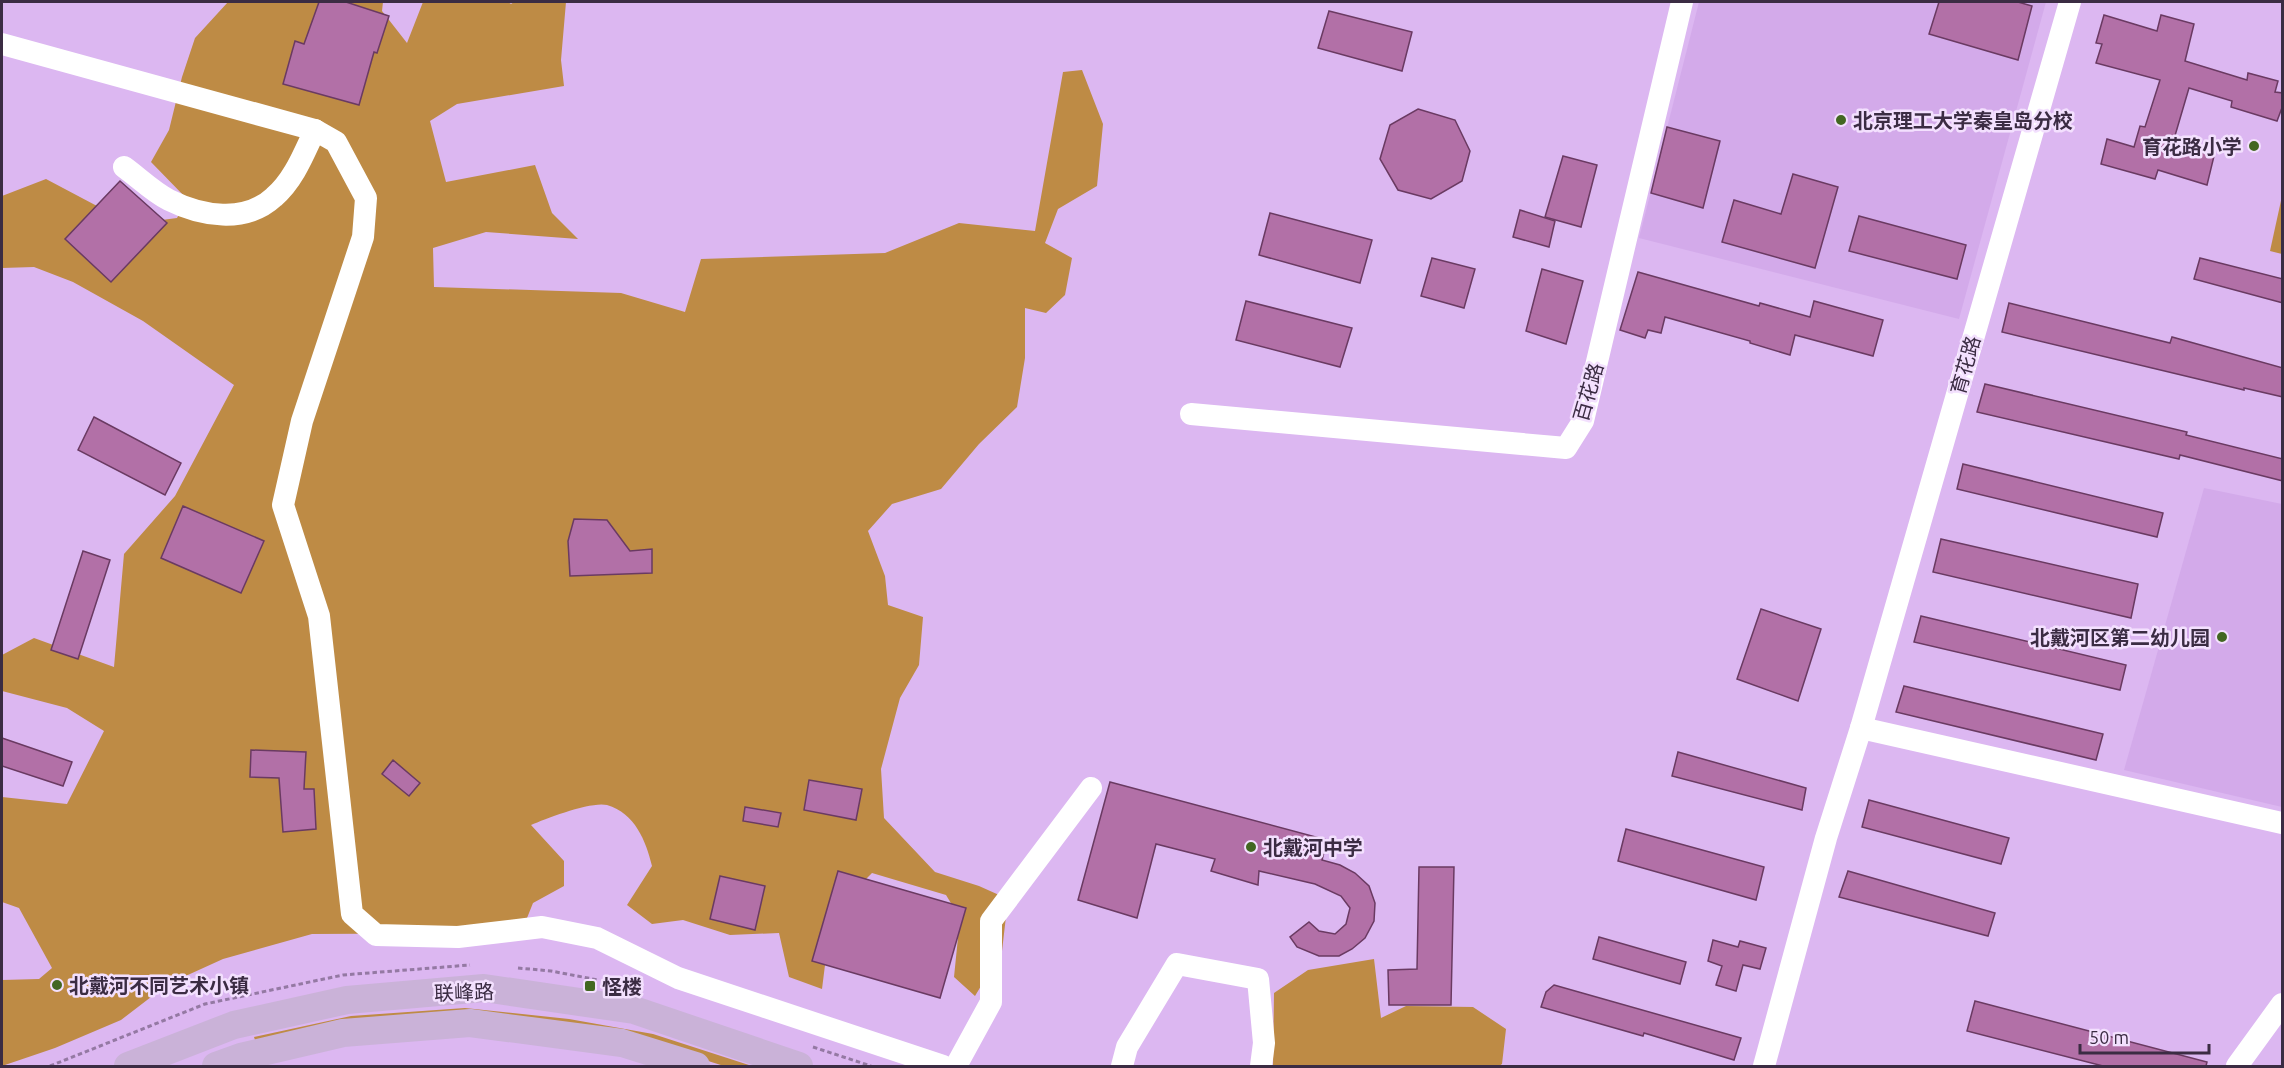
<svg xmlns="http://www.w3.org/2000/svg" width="2284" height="1068" viewBox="0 0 2284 1068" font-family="Ubuntu,'Noto Sans SC',sans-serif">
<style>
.built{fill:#d3aaea}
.green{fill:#be8b45}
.building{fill:#b270a7;stroke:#6a3a62;stroke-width:1.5}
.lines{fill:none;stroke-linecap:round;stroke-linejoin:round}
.path{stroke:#9479a3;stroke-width:3;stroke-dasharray:4.5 3;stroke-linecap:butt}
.minor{stroke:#fff;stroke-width:22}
.major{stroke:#cab2d8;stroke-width:28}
.poi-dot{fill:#426721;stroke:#f3e0fe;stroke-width:2}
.labels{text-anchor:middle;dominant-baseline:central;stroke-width:5;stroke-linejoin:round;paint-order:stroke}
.poi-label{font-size:20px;font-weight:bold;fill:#3b2c43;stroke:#f3e0fe;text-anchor:start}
.street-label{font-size:20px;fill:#3b2c43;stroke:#f3e0fe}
</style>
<rect width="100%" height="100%" fill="#dcb7f1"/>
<g class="built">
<polygon points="1699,2 2046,2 1959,319 1639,238"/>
<polygon points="2204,488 2282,504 2282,807 2124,770"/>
</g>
<g class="green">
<path d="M 228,2 L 383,2 L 382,11 L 407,43 L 423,2 L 508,2 L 511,4 L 514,2 L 566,2 L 561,60 L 564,86 L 457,104 L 430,121 L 446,182 L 535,165 L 552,213 L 578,239 L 486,232 L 433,248 L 434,287 L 621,293 L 685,312 L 701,259 L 885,253 L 959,223 L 1035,231 L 1063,72 L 1082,70 L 1103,124 L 1097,186 L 1058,209 L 1045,243 L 1072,258 L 1065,295 L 1046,313 L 1025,308 L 1025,358 L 1017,407 L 979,444 L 941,489 L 892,504 L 868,531 L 885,576 L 888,605 L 923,617 L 919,665 L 900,698 L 881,769 L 884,818 L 935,872 L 979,886 L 1008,899 L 1002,951 L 975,996 L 954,977 L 960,918 L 946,895 L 872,873 L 858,887 L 827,949 L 822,989 L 789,977 L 779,933 L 730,935 L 683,920 L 652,924 L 627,905 L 652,866 C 646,841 635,813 607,805 C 592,801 547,818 531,825 L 564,861 L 564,886 L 533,903 L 521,933 L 312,934 L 223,959 L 168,984 L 121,1020 L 55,1048 L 2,1066 L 2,980 L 39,979 L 52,968 L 19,908 L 2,902 L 2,797 L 67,804 L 104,731 L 67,708 L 2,691 L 2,655 L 34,638 L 114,667 L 124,554 L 175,496 L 234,385 L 143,321 L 73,282 L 34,267 L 2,268 L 2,196 L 46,179 L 131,224 L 177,218 L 187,199 L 151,162 L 169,130 L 182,77 L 195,38 Z"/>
<polygon points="2282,196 2282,254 2270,251"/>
<polygon points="1374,959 1381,1018 1406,1006 1473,1007 1506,1029 1502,1064 1499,1066 1273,1066 1274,993 1308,970"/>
<polygon points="465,1008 569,1019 653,1034 752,1066 724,1066 651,1043 568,1027 257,1046 254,1037 351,1016"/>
</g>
<g class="building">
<polygon points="319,2 346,2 389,16 377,53 374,52 359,105 283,84 295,41 304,44"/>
<polygon points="1939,2 2018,2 2032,6 2018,60 1929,34"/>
<polygon points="1329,11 1412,32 1402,71 1318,48"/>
<polygon points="2104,15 2157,31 2161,15 2194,24 2185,61 2247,80 2248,73 2278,81 2275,92 2283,93 2283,105 2277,121 2231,107 2232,101 2189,88 2174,139 2181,141 2180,145 2214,156 2207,185 2158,170 2155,179 2101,164 2107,139 2134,147 2140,126 2145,127 2160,80 2096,63 2102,44 2096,43"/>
<polygon points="1418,109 1455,120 1470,151 1462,181 1431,199 1398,190 1380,159 1390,125"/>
<polygon points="1667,127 1720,141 1703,208 1651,193"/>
<polygon points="1563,156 1597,165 1581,227 1545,217"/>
<polygon points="1793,174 1838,187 1815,268 1722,242 1734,200 1781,214"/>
<polygon points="120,181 167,223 111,282 65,239"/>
<polygon points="1520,210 1555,221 1549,247 1513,237"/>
<polygon points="1270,213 1372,240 1360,283 1259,255"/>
<polygon points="1859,216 1966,245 1957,279 1849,251"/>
<polygon points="1432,258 1475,269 1464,308 1421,296"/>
<polygon points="2200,258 2283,279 2283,303 2194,279"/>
<polygon points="1542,269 1583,281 1566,344 1526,331"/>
<polygon points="1638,272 1759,306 1760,303 1810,317 1814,301 1883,320 1873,356 1795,335 1790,355 1750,343 1750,341 1665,317 1661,333 1648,330 1645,338 1620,330"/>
<polygon points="1246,301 1352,328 1340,367 1236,340"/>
<polygon points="2009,303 2170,343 2172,337 2283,368 2283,397 2244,388 2244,390 2002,332"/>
<polygon points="1985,384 2187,432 2186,435 2283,459 2283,481 2180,455 2179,459 1977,412"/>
<polygon points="94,417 181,463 165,495 78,450"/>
<polygon points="1963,464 2163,513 2157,537 1957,489"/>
<polygon points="183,506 264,541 241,593 161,558"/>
<polygon points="574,519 607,520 630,551 652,549 652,573 570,576 568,541"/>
<polygon points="1941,539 2138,584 2131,618 1933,572"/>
<polygon points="83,551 110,560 78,659 51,650"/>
<polygon points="1761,609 1821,629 1798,701 1737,679"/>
<polygon points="1921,616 2126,665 2120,690 1914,642"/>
<polygon points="1904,686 2103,734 2096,760 1896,712"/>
<polygon points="2,738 72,762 63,786 2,766"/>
<polygon points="251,750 306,752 304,789 314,789 316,829 283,832 279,778 250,777"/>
<polygon points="1678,752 1806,788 1802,810 1672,776"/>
<polygon points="393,760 420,783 409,796 382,774"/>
<polygon points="809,780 862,789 856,820 804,810"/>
<polygon points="1110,782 1327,840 1322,860 1340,865 1355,873 1369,886 1375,903 1374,921 1365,938 1352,949 1339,956 1319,956 1297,947 1290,937 1309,922 1319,931 1335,934 1346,924 1350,908 1341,896 1315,884 1259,871 1258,885 1211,871 1215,859 1156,844 1137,918 1078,900"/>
<polygon points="1869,800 2009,838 2001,864 1862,827"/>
<polygon points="745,807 781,813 778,827 743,821"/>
<polygon points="1626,829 1764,867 1756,900 1618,861"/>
<polygon points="1419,867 1454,867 1451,1005 1389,1005 1388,970 1417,969"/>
<polygon points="838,871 966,908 940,998 812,961"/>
<polygon points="1848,871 1995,913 1988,936 1839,897"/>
<polygon points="720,876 765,886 755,930 710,919"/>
<polygon points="1599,937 1686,962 1680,984 1593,959"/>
<polygon points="1713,940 1738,947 1740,941 1766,948 1760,969 1743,965 1736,991 1716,985 1722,966 1708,961"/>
<polygon points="1554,985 1741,1038 1734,1060 1644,1033 1643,1036 1541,1007 1546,992"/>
<polygon points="1975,1001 2207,1062 2206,1066 2103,1066 1967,1031"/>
</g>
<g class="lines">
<g class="path">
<polyline points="518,968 551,971 598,980"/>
<polyline points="813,1047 871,1066"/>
<polyline points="50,1066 205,1004 343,975 470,965"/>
</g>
<g class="minor">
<polyline points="2,44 315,130 336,142 366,198 363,237 302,421 283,505 319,616 352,914 376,935 458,937 542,927 597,938 678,978 943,1066"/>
<path d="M 124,167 C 138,177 153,192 169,200 C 201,216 245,224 274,197 C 294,180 304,153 315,130"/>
<polyline points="1191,414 1566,448 1583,421 1682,2"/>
<polyline points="1861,728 2282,823"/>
<polyline points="956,1066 991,1002 991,921 1091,788"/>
<polyline points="1122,1066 1127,1047 1177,964 1258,979 1264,1043 1261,1066"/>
<polyline points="1764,1066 1826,838 1861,728 2070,2"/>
<polyline points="2237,1066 2282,1004"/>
</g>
<g class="major">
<polyline points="128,1066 234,1025 347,1000 484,988 634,1010 799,1066"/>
<polyline points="216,1066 241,1057 343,1033 470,1023 622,1043 696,1066"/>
</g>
</g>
<g class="poi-dot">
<circle cx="1841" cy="120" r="6"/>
<circle cx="2254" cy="146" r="6"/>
<circle cx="2222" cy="637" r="6"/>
<circle cx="1251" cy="847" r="6"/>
<circle cx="57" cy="985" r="6"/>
<rect x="584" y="980" width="12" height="12" rx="3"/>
</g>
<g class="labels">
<g class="poi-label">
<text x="1853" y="120">北京理工大学秦皇岛分校</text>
<text x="2242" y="146" text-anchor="end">育花路小学</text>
<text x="2210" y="637" text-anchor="end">北戴河区第二幼儿园</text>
<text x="1263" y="847">北戴河中学</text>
<text x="69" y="985">北戴河不同艺术小镇</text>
<text x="602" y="986">怪楼</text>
</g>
<g class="street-label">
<text transform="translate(1965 365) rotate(-74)">育花路</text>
<text transform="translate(1588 392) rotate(-74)">百花路</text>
<text transform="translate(464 992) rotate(-2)">联峰路</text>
</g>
</g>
<rect width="2284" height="1068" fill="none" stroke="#3b2c43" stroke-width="6"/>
<path d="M2080 1044v9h129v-9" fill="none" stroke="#3b2c43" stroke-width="3"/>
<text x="2089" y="1044" font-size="18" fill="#3b2c43" stroke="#f3e0fe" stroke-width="4.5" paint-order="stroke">50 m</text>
</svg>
